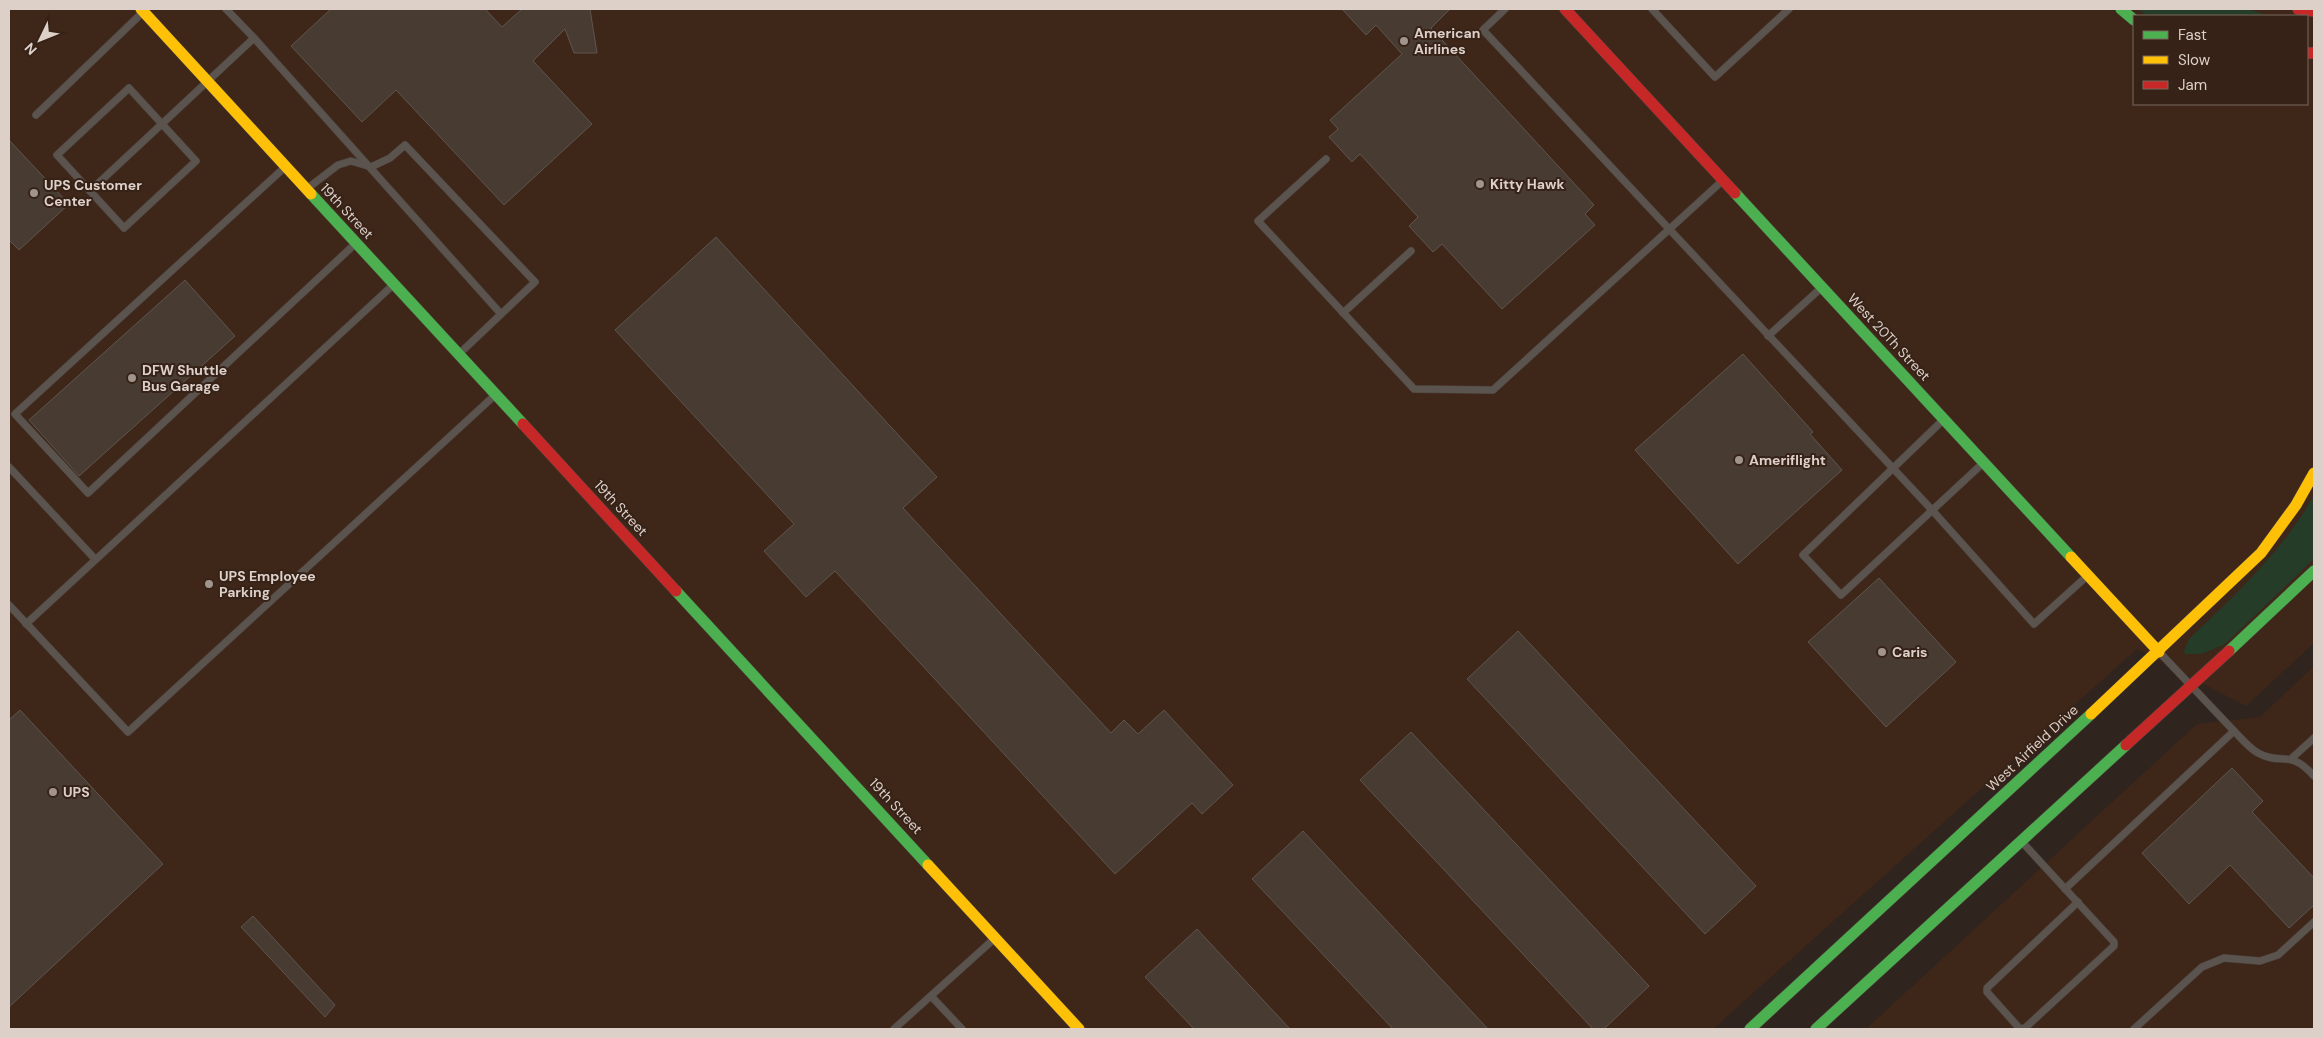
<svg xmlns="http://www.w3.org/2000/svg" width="2323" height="1038" viewBox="0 0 2323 1038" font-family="'DM Sans',sans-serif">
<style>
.built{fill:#3e2719;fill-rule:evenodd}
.green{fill:#243c28}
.building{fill:#483b31;stroke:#5e5550}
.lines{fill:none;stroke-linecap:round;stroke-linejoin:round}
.lane-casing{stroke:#4a403c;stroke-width:8}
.fast-casing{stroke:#4a403c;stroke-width:12}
.slow-casing{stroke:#4a403c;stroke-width:12}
.jam-casing{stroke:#4a403c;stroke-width:12}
.lane{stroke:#5b534e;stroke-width:7}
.fast{stroke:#4caf50;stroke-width:11}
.slow{stroke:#ffc107;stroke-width:11}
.jam{stroke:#c62828;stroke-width:11}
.poi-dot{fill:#a0948d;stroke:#362217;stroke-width:2}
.labels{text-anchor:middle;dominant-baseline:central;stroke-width:4;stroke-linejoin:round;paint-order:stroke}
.poi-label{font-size:14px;font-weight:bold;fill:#ddd0c9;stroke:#362217;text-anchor:start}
.street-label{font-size:14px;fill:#ddd0c9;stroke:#362217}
</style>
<rect width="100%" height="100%" fill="#2f241e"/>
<g class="built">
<path d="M 9,9 L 2314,9 L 2314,643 L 2246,706 L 2137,649 L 1713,1029 L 9,1029 ZM 2134,16 L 2307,16 L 2307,104 L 2134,104 Z"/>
<polygon points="2314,666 2314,1029 1866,1029 2197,724 2260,717"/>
</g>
<g class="green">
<polygon points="2137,9 2248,9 2269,16 2148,16"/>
<path d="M 2314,495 L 2314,559 L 2224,645 L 2201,654 L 2185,654 L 2184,651 L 2189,639 C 2236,594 2283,551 2314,495 Z"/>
</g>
<g class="building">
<polygon points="331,9 485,9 502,27 522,9 590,9 597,53 574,53 565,29 533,61 592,124 504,205 396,90 362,122 291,46"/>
<polygon points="1342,9 1450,9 1431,28 1594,205 1585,214 1595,225 1502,309 1442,244 1433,252 1409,226 1418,217 1360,154 1352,162 1329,137 1338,129 1330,120 1402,54 1376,25 1366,35"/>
<polygon points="9,140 69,204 19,250 9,240"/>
<polygon points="716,237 937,477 903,508 1111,733 1124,720 1138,734 1164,710 1233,785 1202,814 1192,803 1115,874 835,571 806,597 764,551 794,524 615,330"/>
<polygon points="185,280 235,336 79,476 29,420"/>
<polygon points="1743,354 1813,432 1810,434 1842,470 1738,564 1635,450"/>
<polygon points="1879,578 1956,662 1886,727 1808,642"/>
<polygon points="1518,631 1756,886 1705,934 1467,679"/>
<polygon points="20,710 163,864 9,1007 9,720"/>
<polygon points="1411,732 1649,986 1604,1029 1593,1029 1360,780"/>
<polygon points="2232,768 2263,801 2252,812 2314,878 2314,905 2289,928 2230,865 2189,904 2142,853"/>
<polygon points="1303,831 1488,1029 1393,1029 1252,879"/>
<polygon points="253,916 335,1005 325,1017 241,927"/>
<polygon points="1197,929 1290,1029 1194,1029 1145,977"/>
</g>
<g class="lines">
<defs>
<g id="lane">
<polyline points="226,9 254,38"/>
<polyline points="1505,9 1483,30 1932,510 2034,624 2086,577"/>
<polyline points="1652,9 1715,77 1789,9"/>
<polygon points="129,88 196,161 124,228 57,155"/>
<polyline points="36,115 142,13"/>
<polyline points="1326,159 1258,221 1414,389 1493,390 1721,182"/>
<polyline points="284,168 15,414 88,493 355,244"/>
<polyline points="308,188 338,165 351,161 371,167 390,158 405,145 535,282 459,354"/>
<polyline points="90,191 254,38 501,314"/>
<polyline points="1343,313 1411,251"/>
<polyline points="1768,336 1820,289"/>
<polyline points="1942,421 1803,555 1841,595 1982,464"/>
<polyline points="9,467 95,559"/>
<polyline points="9,605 128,732 494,396"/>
<polyline points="26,624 393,285"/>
<path d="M 2234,731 C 2241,738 2249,748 2258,753 C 2282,766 2289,748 2314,776"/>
<polyline points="2292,758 2314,738"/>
<polyline points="2023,843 2114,942 2114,946 2025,1028 2020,1029 1987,992 1987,988 2078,902"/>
<polyline points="2065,889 2234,731 2161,654"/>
<polyline points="931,996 962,1029"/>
<polyline points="894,1029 994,939"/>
<polyline points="2134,1029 2202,967 2224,958 2260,961 2278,955 2314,922"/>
</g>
<g id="fast">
<polyline points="2121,9 2134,20"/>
<polyline points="1735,193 2071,557"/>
<polyline points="311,194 523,424"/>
<polyline points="676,591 928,865"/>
<polyline points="2229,651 2314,571"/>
<polyline points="1750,1029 2091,714"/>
<polyline points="1816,1029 2126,745"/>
</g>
<g id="slow">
<polyline points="141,9 311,194"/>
<polyline points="2071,557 2159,652"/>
<polyline points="2091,714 2261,553 2296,505 2314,473"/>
<polyline points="928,865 1079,1029"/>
</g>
<g id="jam">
<polyline points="1565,9 1735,193"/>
<polyline points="2298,9 2314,11"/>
<polyline points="2307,53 2314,53"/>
<polyline points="523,424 676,591"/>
<polyline points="2126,745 2229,651"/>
</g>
</defs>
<use href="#lane" class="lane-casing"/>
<use href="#fast" class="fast-casing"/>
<use href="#slow" class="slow-casing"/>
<use href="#jam" class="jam-casing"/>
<use href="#lane" class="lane"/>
<use href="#fast" class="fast"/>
<use href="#slow" class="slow"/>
<use href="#jam" class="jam"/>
</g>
<g class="poi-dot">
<circle cx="1404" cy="41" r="5"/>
<circle cx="1480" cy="184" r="5"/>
<circle cx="34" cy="193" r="5"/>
<circle cx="132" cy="378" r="5"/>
<circle cx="1739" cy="460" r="5"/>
<circle cx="209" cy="584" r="5"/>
<circle cx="1882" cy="652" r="5"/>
<circle cx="53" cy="792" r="5"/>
</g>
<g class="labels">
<g class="poi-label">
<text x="1414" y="33">American<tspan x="1414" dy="16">Airlines</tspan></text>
<text x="1490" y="184">Kitty Hawk</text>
<text x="44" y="185">UPS Customer<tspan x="44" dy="16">Center</tspan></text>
<text x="142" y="370">DFW Shuttle<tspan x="142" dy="16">Bus Garage</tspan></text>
<text x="1749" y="460">Ameriflight</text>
<text x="219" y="576">UPS Employee<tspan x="219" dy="16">Parking</tspan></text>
<text x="1892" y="652">Caris</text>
<text x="63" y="792">UPS</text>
</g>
<g class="street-label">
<text transform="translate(347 211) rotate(47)">19th Street</text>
<text transform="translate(1889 337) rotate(47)">West 20Th Street</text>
<text transform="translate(621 508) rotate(47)">19th Street</text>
<text transform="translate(2032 748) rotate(-43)">West Airfield Drive</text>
<text transform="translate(896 806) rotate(47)">19th Street</text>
</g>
</g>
<rect width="2323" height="1038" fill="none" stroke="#ddd0c9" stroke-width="20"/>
<rect x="2133" y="15" width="175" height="90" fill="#362217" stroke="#79685e"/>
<rect x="2143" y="31" width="25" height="8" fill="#4caf50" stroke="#79685e"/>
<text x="2178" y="40" font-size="15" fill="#ddd0c9">Fast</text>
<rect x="2143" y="56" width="25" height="8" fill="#ffc107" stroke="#79685e"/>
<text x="2178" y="65" font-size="15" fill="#ddd0c9">Slow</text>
<rect x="2143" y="81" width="25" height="8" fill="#c62828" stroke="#79685e"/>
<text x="2178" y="90" font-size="15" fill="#ddd0c9">Jam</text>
<g transform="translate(40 40) rotate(227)" stroke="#362217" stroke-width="4" paint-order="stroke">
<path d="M0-4L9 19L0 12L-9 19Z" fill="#ddd0c9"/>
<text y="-8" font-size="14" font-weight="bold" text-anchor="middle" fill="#ddd0c9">N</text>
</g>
</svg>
